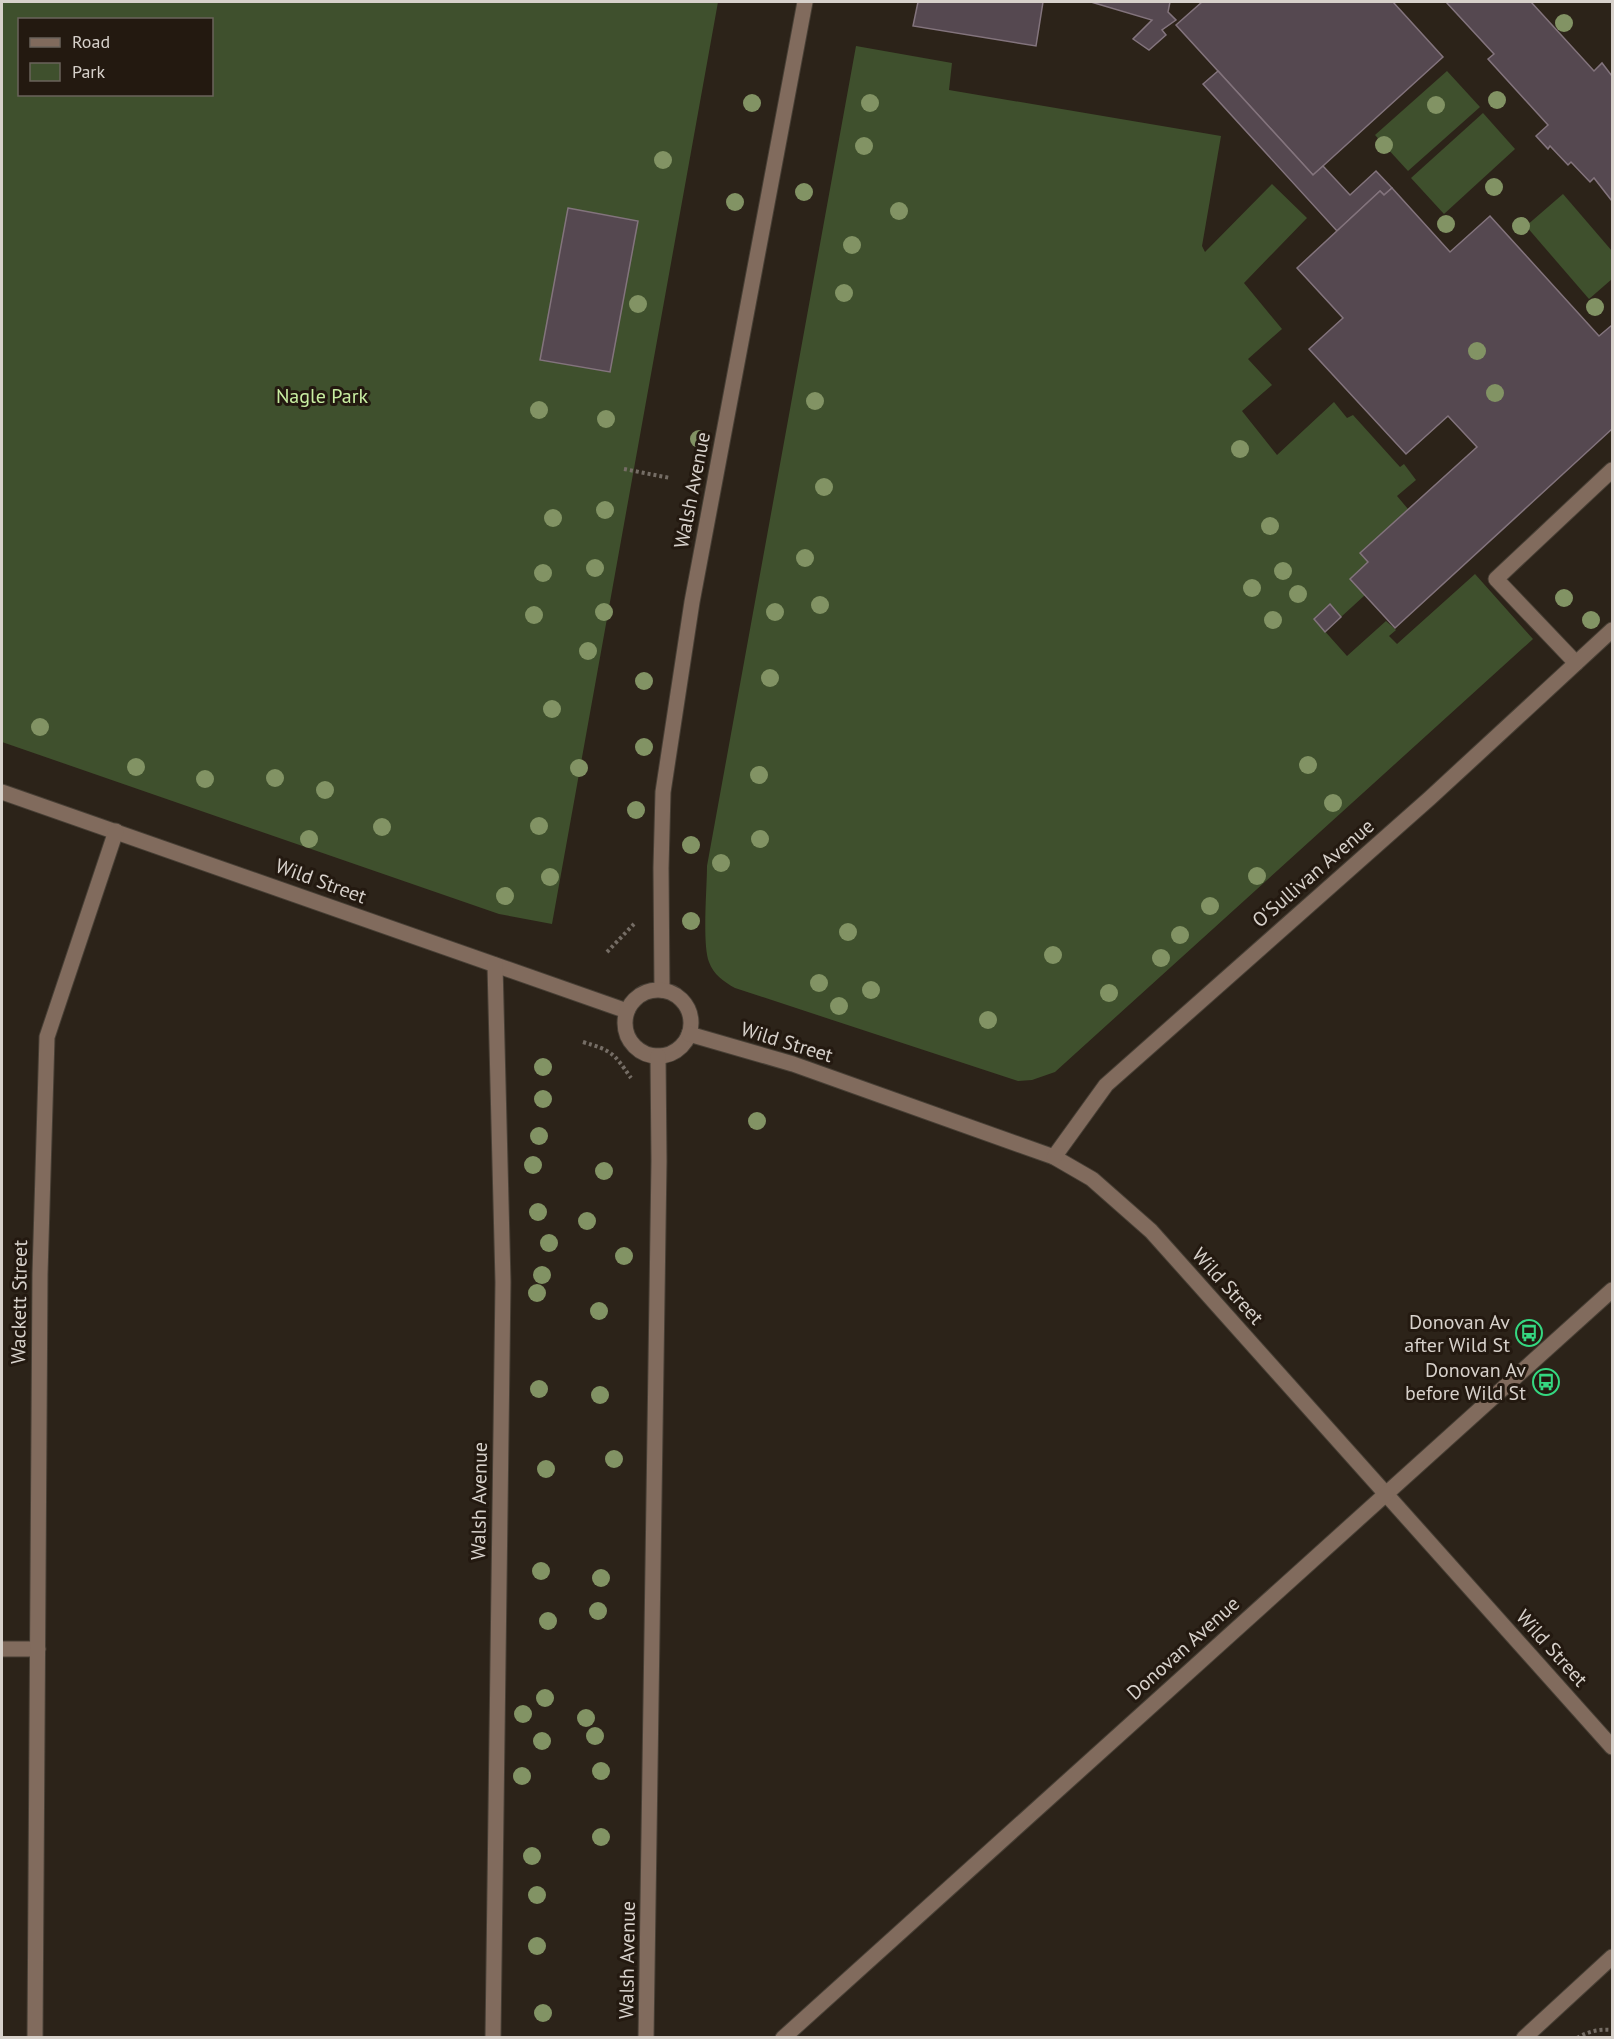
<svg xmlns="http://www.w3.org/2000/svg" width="1614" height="2039" viewBox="0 0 1614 2039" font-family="'PT Sans',sans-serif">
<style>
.green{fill:#3f502d;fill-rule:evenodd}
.building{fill:#554850;stroke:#83747d;stroke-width:1.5}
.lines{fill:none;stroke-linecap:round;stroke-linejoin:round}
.minor-casing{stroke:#473f35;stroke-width:17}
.path{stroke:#756d65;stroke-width:4;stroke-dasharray:3 3;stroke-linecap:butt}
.minor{stroke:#816b5d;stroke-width:15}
.tree{fill:#829364}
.labels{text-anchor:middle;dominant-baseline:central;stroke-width:6;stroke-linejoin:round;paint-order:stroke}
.park-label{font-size:20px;fill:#c9efa2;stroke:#231910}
.street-label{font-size:20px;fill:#d7d1cb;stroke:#231910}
.poi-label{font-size:20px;fill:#d7d1cb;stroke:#231910;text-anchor:end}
</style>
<rect width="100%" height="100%" fill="#2c2319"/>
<g class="green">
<path d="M 2,2 L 718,2 L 552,924 L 499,914 L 2,742 ZM 20,20 L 212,20 L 212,94 L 20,94 Z"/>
<path d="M 856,46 L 952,63 L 949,90 L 1221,136 L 1202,246 L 1205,252 L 1272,184 L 1307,218 L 1244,283 L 1282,329 L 1248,359 L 1272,385 L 1242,411 L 1277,455 L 1334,402 L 1347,418 L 1353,415 L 1400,467 L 1404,464 L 1416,480 L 1397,496 L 1408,509 L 1360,553 L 1368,562 L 1365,595 L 1341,617 L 1330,605 L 1314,619 L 1347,656 L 1386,621 L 1396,630 L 1389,636 L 1397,644 L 1475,574 L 1533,639 L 1055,1072 L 1032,1080 L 1018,1081 L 735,988 C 724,982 713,974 709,962 C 702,944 707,888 707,866 Z"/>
<polygon points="1447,71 1480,107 1408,171 1375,135"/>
<polygon points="1483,113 1515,149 1444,214 1411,178"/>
<polygon points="1563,194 1612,251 1612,279 1589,299 1526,226"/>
</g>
<g class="building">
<polygon points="918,2 1043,2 1036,46 913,26"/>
<polygon points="1091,2 1170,2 1168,12 1176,20 1162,30 1166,35 1149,50 1133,39 1152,20"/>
<polygon points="1202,2 1393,2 1443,57 1313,175 1176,25"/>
<polygon points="1446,2 1531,2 1594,71 1602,63 1612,76 1612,201 1594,178 1590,182 1571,162 1568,165 1550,146 1548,149 1536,136 1548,125 1488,59 1494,54"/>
<polygon points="1218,71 1313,175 1323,166 1350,195 1376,171 1392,188 1384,195 1380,191 1337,231 1203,84"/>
<polygon points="1392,188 1450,252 1490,216 1599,336 1612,325 1612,429 1395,628 1350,579 1368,562 1360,553 1477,447 1448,416 1406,454 1309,349 1343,318 1297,268 1380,191 1384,195"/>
<polygon points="568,208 638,221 610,372 540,360"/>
<polygon points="1330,604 1341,617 1325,632 1314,619"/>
</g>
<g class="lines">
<defs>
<g id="minor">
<polyline points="1576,663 1496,579 1612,470"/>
<polyline points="2,792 627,1011"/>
<polyline points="662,990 661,868 663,792 692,602 805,2"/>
<circle cx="658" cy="1023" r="33"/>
<polyline points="689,1034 793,1064 1054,1157 1092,1179 1151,1231 1612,1747"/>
<polyline points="1054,1157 1106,1085 1430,798 1612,630"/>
<polyline points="2,1649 38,1649"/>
<polyline points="35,2038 40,1274 47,1037 116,831"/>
<polyline points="493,2038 503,1282 495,965"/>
<polyline points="646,2038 659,1161 658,1056"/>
<polyline points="783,2038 1612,1290"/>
<polyline points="1524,2038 1612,1957"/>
</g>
</defs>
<use href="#minor" class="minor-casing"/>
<g class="path">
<polyline points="624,469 670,478"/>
<polyline points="607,952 634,924"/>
<path d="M 583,1042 C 612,1051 613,1052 631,1078"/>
<path d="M 1577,2038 C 1589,2031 1599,2029 1612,2030"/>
</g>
<use href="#minor" class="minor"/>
</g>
<g class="tree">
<circle cx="1564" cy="23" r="9"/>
<circle cx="1497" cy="100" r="9"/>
<circle cx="752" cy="103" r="9"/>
<circle cx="870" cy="103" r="9"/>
<circle cx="1436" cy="105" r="9"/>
<circle cx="1384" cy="145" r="9"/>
<circle cx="864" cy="146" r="9"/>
<circle cx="663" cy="160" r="9"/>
<circle cx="1494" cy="187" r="9"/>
<circle cx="804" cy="192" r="9"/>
<circle cx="735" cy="202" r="9"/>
<circle cx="899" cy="211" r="9"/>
<circle cx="1446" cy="224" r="9"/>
<circle cx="1521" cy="226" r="9"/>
<circle cx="852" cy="245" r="9"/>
<circle cx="844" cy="293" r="9"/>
<circle cx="638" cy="304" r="9"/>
<circle cx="1595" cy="307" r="9"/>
<circle cx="1477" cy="351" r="9"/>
<circle cx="1495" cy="393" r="9"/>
<circle cx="815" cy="401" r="9"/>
<circle cx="539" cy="410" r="9"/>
<circle cx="606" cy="419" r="9"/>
<circle cx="699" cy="439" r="9"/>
<circle cx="1240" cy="449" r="9"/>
<circle cx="824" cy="487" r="9"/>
<circle cx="605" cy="510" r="9"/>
<circle cx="553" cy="518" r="9"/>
<circle cx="1270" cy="526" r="9"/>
<circle cx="805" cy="558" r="9"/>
<circle cx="595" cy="568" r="9"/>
<circle cx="1283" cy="571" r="9"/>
<circle cx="543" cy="573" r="9"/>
<circle cx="1252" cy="588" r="9"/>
<circle cx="1298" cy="594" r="9"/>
<circle cx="1564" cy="598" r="9"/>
<circle cx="820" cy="605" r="9"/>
<circle cx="604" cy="612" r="9"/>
<circle cx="775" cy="612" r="9"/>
<circle cx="534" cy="615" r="9"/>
<circle cx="1273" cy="620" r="9"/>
<circle cx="1591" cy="620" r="9"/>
<circle cx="588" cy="651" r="9"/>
<circle cx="770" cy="678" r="9"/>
<circle cx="644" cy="681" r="9"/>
<circle cx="552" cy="709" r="9"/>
<circle cx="40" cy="727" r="9"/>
<circle cx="644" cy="747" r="9"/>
<circle cx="1308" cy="765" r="9"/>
<circle cx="136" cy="767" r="9"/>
<circle cx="579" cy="768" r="9"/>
<circle cx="759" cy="775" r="9"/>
<circle cx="275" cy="778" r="9"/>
<circle cx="205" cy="779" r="9"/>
<circle cx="325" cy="790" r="9"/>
<circle cx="1333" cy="803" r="9"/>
<circle cx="636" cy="810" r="9"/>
<circle cx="539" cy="826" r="9"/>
<circle cx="382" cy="827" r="9"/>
<circle cx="309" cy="839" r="9"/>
<circle cx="760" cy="839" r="9"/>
<circle cx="691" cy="845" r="9"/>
<circle cx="721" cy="863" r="9"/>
<circle cx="1257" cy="876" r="9"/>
<circle cx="550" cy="877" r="9"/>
<circle cx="505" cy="896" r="9"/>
<circle cx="1210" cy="906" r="9"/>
<circle cx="691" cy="921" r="9"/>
<circle cx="848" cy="932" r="9"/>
<circle cx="1180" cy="935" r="9"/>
<circle cx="1053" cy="955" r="9"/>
<circle cx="1161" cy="958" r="9"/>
<circle cx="819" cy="983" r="9"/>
<circle cx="871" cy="990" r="9"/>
<circle cx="1109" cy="993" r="9"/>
<circle cx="839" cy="1006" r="9"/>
<circle cx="988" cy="1020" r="9"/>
<circle cx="543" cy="1067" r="9"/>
<circle cx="543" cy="1099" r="9"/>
<circle cx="757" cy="1121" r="9"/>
<circle cx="539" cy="1136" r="9"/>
<circle cx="533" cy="1165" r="9"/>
<circle cx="604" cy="1171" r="9"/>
<circle cx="538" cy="1212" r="9"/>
<circle cx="587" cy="1221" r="9"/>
<circle cx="549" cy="1243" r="9"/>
<circle cx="624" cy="1256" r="9"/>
<circle cx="542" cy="1275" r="9"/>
<circle cx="537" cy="1293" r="9"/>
<circle cx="599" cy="1311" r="9"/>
<circle cx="539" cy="1389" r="9"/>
<circle cx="600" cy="1395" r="9"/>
<circle cx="614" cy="1459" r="9"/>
<circle cx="546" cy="1469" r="9"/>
<circle cx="541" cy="1571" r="9"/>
<circle cx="601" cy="1578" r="9"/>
<circle cx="598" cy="1611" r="9"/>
<circle cx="548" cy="1621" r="9"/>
<circle cx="545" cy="1698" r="9"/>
<circle cx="523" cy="1714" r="9"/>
<circle cx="586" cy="1718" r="9"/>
<circle cx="595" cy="1736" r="9"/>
<circle cx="542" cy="1741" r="9"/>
<circle cx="601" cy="1771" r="9"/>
<circle cx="522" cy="1776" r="9"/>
<circle cx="601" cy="1837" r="9"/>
<circle cx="532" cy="1856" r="9"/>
<circle cx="537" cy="1895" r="9"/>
<circle cx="537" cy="1946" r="9"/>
<circle cx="543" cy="2013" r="9"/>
</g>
<defs>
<symbol id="bus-ring" viewBox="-11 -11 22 22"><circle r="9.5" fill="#231910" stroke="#35d881" stroke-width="1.5"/><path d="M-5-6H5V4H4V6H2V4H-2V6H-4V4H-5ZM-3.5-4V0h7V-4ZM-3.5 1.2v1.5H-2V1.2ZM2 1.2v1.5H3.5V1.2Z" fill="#35d881"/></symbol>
</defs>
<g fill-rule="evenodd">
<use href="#bus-ring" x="1514" y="1318" width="30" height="30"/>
<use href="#bus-ring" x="1531" y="1367" width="30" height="30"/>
</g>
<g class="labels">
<g class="park-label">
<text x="322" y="396">Nagle Park</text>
</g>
<g class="street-label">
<text transform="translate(692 490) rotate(-79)">Walsh Avenue</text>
<text transform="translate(1313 873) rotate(-41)">O'Sullivan Avenue</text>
<text transform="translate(321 881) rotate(20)">Wild Street</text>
<text transform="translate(787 1042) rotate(17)">Wild Street</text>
<text transform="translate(1228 1286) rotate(48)">Wild Street</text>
<text transform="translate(19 1302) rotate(-89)">Wackett Street</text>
<text transform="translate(479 1501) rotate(-89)">Walsh Avenue</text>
<text transform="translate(1183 1648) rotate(-42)">Donovan Avenue</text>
<text transform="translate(1552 1648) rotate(48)">Wild Street</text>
<text transform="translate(627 1960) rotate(-89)">Walsh Avenue</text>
</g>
<g class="poi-label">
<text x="1510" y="1322">Donovan Av<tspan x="1510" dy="23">after Wild St</tspan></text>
<text x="1526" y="1370">Donovan Av<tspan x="1526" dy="23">before Wild St</tspan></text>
</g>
</g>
<rect width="1614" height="2039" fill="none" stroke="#d7d1cb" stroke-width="6"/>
<rect x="18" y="18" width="195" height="78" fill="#231910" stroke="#6b635b" stroke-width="1.5"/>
<rect x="30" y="38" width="30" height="9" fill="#816b5d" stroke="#6b635b" stroke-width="1.5"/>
<text x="72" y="48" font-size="18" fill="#d7d1cb">Road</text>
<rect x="30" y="63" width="30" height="18" fill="#3f502d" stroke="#6b635b" stroke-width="1.5"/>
<text x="72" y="78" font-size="18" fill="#d7d1cb">Park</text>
</svg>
